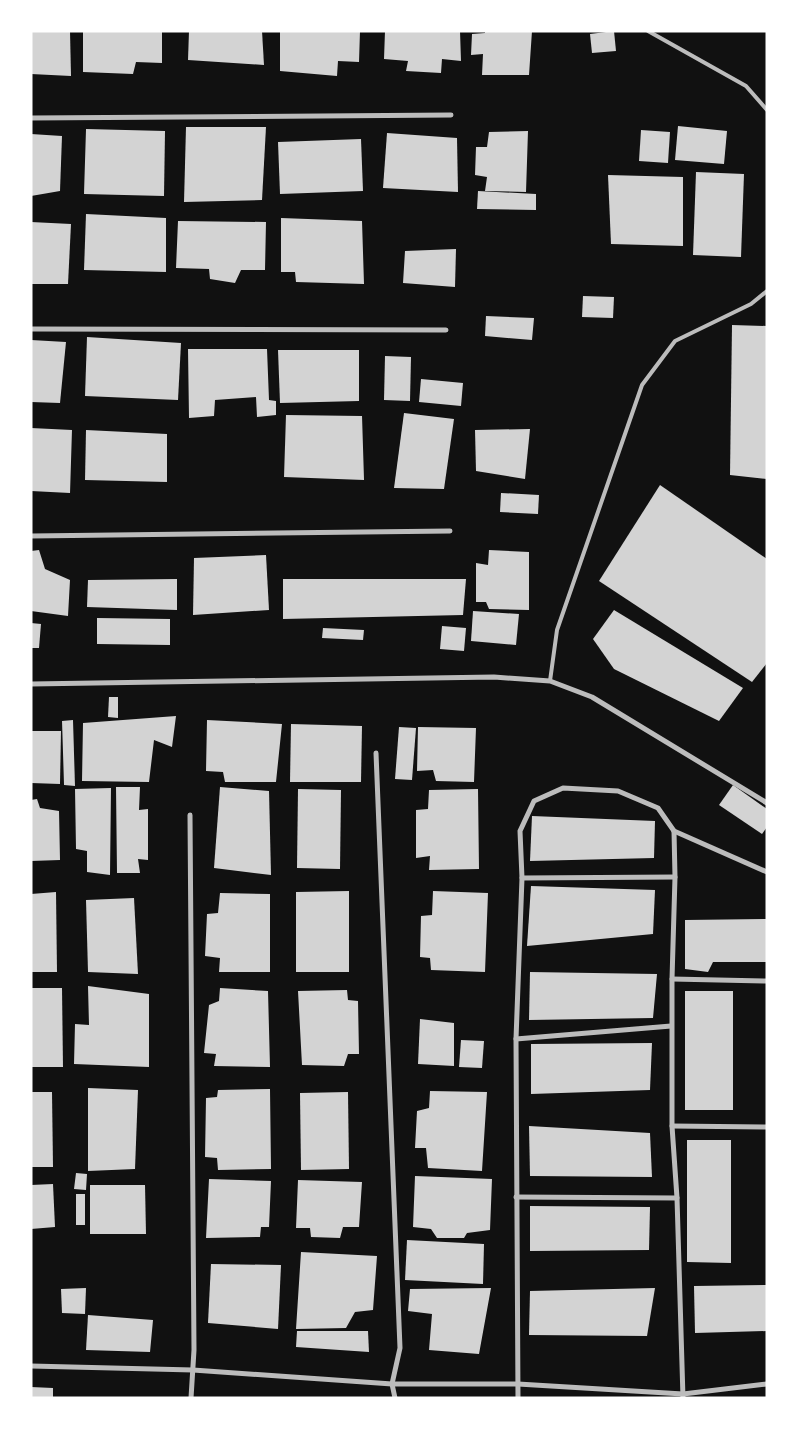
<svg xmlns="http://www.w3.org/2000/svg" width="798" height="1429" viewBox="0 0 798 1429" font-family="Rubik,sans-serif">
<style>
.building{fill:#d3d3d3}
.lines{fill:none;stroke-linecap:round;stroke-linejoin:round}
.service{stroke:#bcbcbc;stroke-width:4}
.minor{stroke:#bcbcbc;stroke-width:5}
</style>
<rect width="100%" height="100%" fill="#111"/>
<g class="building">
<polygon points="31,31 70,31 71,76 31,74"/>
<polygon points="83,31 162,31 162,63 136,62 133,74 83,72"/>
<polygon points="189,31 262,31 264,65 188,60"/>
<polygon points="280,31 360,31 359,62 338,61 337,76 280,71"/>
<polygon points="385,31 460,31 461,61 442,59 441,73 406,71 408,61 384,59"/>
<polygon points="485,31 532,31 529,75 482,75 483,54 471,55 472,34 485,33"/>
<polygon points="614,31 616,51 592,53 590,34"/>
<polygon points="678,126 727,131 724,164 675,160"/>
<polygon points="186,127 266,127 262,200 184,202"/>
<polygon points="86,129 165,131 164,196 84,194"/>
<polygon points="641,130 670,132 668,163 639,161"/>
<polygon points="528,131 526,192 485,191 487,177 475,175 476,147 487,147 489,132"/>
<polygon points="387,133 457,138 458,192 383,188"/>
<polygon points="31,134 62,136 60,191 31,196"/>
<polygon points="361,139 363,191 280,194 278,142"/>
<polygon points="696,172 744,174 741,257 693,255"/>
<polygon points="608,175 683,177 683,246 611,244"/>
<polygon points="478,191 536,194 536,210 477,209"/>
<polygon points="86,214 166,218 166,272 84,270"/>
<polygon points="281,218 362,221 364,284 296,282 295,272 281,272"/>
<polygon points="178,221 266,222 265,270 241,270 235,283 210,279 209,269 176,268"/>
<polygon points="31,222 71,224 68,284 31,284"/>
<polygon points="456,249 455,287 403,283 405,251"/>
<polygon points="583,296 614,297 613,318 582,317"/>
<polygon points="486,316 534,318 532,340 485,336"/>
<polygon points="732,325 767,326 767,479 730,475"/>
<polygon points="87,337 181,343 178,400 85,396"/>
<polygon points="31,340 66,342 60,403 31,402"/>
<polygon points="188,349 267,349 269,400 276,401 276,415 257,417 256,397 215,400 214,416 189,418"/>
<polygon points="278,350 359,350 359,401 280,403"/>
<polygon points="385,356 411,357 410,401 384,400"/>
<polygon points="421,379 463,383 461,406 419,402"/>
<polygon points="404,413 454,419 444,489 394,488"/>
<polygon points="286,415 362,416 364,480 284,477"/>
<polygon points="31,428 72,430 70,493 31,491"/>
<polygon points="530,429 525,479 476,471 475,430"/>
<polygon points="86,430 167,434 167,482 85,480"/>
<polygon points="660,485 767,559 767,663 752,682 599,581"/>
<polygon points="501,493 539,495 538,514 500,512"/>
<polygon points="39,550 45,569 70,580 68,616 31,611 31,551"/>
<polygon points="489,550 529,552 529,610 489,609 486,602 476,602 476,563 488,565"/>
<polygon points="266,555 269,610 193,615 194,558"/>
<polygon points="177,579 177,610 87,607 88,580"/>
<polygon points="283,579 466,579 463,615 283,619"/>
<polygon points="614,610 743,688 719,721 614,669 593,639"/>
<polygon points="473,611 519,614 516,645 471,641"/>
<polygon points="97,618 170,619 170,645 97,644"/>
<polygon points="31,623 41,624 39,648 31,648"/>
<polygon points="442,626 466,628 464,651 440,649"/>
<polygon points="323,628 364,630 363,640 322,638"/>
<polygon points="109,697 118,697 118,718 108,717"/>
<polygon points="176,716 172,747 154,740 149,782 82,781 83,723"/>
<polygon points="73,720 75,786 64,785 62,721"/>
<polygon points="207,720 282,724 276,782 225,782 223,772 206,771"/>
<polygon points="291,724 362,726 361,782 290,782"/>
<polygon points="399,727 416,728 412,780 395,779"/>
<polygon points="418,727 476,728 474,782 436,781 433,770 417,771"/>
<polygon points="31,731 61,731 60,784 31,783"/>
<polygon points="733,785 767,809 767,827 762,834 719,805"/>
<polygon points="116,787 140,787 139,810 148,809 148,860 138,859 140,873 117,873"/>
<polygon points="220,787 269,791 271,875 214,868"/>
<polygon points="111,788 110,875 87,872 87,851 76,849 75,789"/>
<polygon points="298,789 341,790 340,869 297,868"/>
<polygon points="478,789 479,869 429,870 430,856 416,858 416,810 428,809 429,790"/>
<polygon points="37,799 40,808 59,811 60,860 31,861 31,800"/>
<polygon points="532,816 655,821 654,858 530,861"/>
<polygon points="531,886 655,890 653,934 527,946"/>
<polygon points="349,891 349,972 296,972 296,892"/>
<polygon points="433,891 488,893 485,972 431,970 430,958 420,957 421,916 432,915"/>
<polygon points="56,892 57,972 31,972 31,894"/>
<polygon points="220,893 270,894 270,972 219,972 220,958 205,956 207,914 218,913"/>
<polygon points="134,898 138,974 88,972 86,900"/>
<polygon points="767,919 767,962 713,962 708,972 685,969 685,920"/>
<polygon points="530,972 657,974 653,1018 529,1020"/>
<polygon points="88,986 149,994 149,1067 74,1064 75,1024 89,1025"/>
<polygon points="31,988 62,988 63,1067 31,1067"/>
<polygon points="220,988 268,991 270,1067 214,1066 216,1054 204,1053 209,1005 219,1001"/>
<polygon points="347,990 348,1000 358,1001 359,1054 348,1054 344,1066 302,1065 298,991"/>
<rect x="685" y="991" width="48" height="119"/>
<polygon points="420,1019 454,1023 454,1066 418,1064"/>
<polygon points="461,1040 484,1041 482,1068 459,1067"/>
<polygon points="652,1043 650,1090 531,1094 531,1044"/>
<polygon points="88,1088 138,1090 135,1169 88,1171"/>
<polygon points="270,1089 271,1169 218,1170 217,1158 205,1157 206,1098 217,1097 218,1090"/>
<polygon points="430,1091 487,1092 482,1171 428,1168 426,1148 415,1148 417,1111 429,1108"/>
<polygon points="31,1092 52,1092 53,1167 31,1167"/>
<polygon points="348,1092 349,1169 301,1170 300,1093"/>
<polygon points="529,1126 650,1133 652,1177 530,1176"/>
<polygon points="687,1140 731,1140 731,1263 687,1262"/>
<polygon points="76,1173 87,1174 86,1190 74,1189"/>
<polygon points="415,1176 492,1179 490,1230 467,1233 464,1238 437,1238 431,1229 413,1227"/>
<polygon points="209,1179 271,1181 269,1227 261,1227 260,1237 206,1238"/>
<polygon points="298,1180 362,1182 359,1227 343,1227 340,1238 311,1237 310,1228 296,1228"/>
<polygon points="53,1184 55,1227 31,1229 31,1185"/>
<polygon points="90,1185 145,1185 146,1234 90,1234"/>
<rect x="76" y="1194" width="9" height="31"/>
<polygon points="530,1206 650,1207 649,1250 530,1251"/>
<polygon points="407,1240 484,1244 483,1284 405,1280"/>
<polygon points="301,1252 377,1256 373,1310 355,1312 346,1328 296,1329"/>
<polygon points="211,1264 281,1265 278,1329 208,1323"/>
<polygon points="767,1285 767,1331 695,1333 694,1286"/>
<polygon points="86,1288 85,1314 62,1313 61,1289"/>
<polygon points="491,1288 479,1354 429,1350 432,1314 408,1311 410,1289"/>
<polygon points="655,1288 647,1336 529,1335 530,1291"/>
<polygon points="88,1315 153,1320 150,1352 86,1350"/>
<polygon points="297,1331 368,1331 369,1352 296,1347"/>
<polygon points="31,1387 53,1388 53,1398 31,1398"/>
</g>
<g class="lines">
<g class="service">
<polyline points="648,31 746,86 767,110"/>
<polyline points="550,681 557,630 642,385 675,341 751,304 767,291"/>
</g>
<g class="minor">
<polyline points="31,118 451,115"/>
<polyline points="31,329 446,330"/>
<polyline points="31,536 450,531"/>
<polyline points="31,684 494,677 550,681 592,697 767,803"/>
<polyline points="376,753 400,1348 392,1384 395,1398"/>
<polyline points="190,815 194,1350 191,1398"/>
<polyline points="674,831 767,872"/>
<polyline points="522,878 675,877"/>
<polyline points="672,979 767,981"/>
<polyline points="516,1039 671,1026"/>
<polyline points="672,1126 767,1127"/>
<polyline points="516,1197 677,1198"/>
<polyline points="31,1366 193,1370 392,1384 518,1384 683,1394 767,1384"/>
<polyline points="518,1398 516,1039 522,878 520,831 534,801 563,788 618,791 658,808 674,831 675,877 672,979 672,1126 677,1198 683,1398"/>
</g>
</g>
<rect width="798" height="1429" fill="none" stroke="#ffffff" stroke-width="65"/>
</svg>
